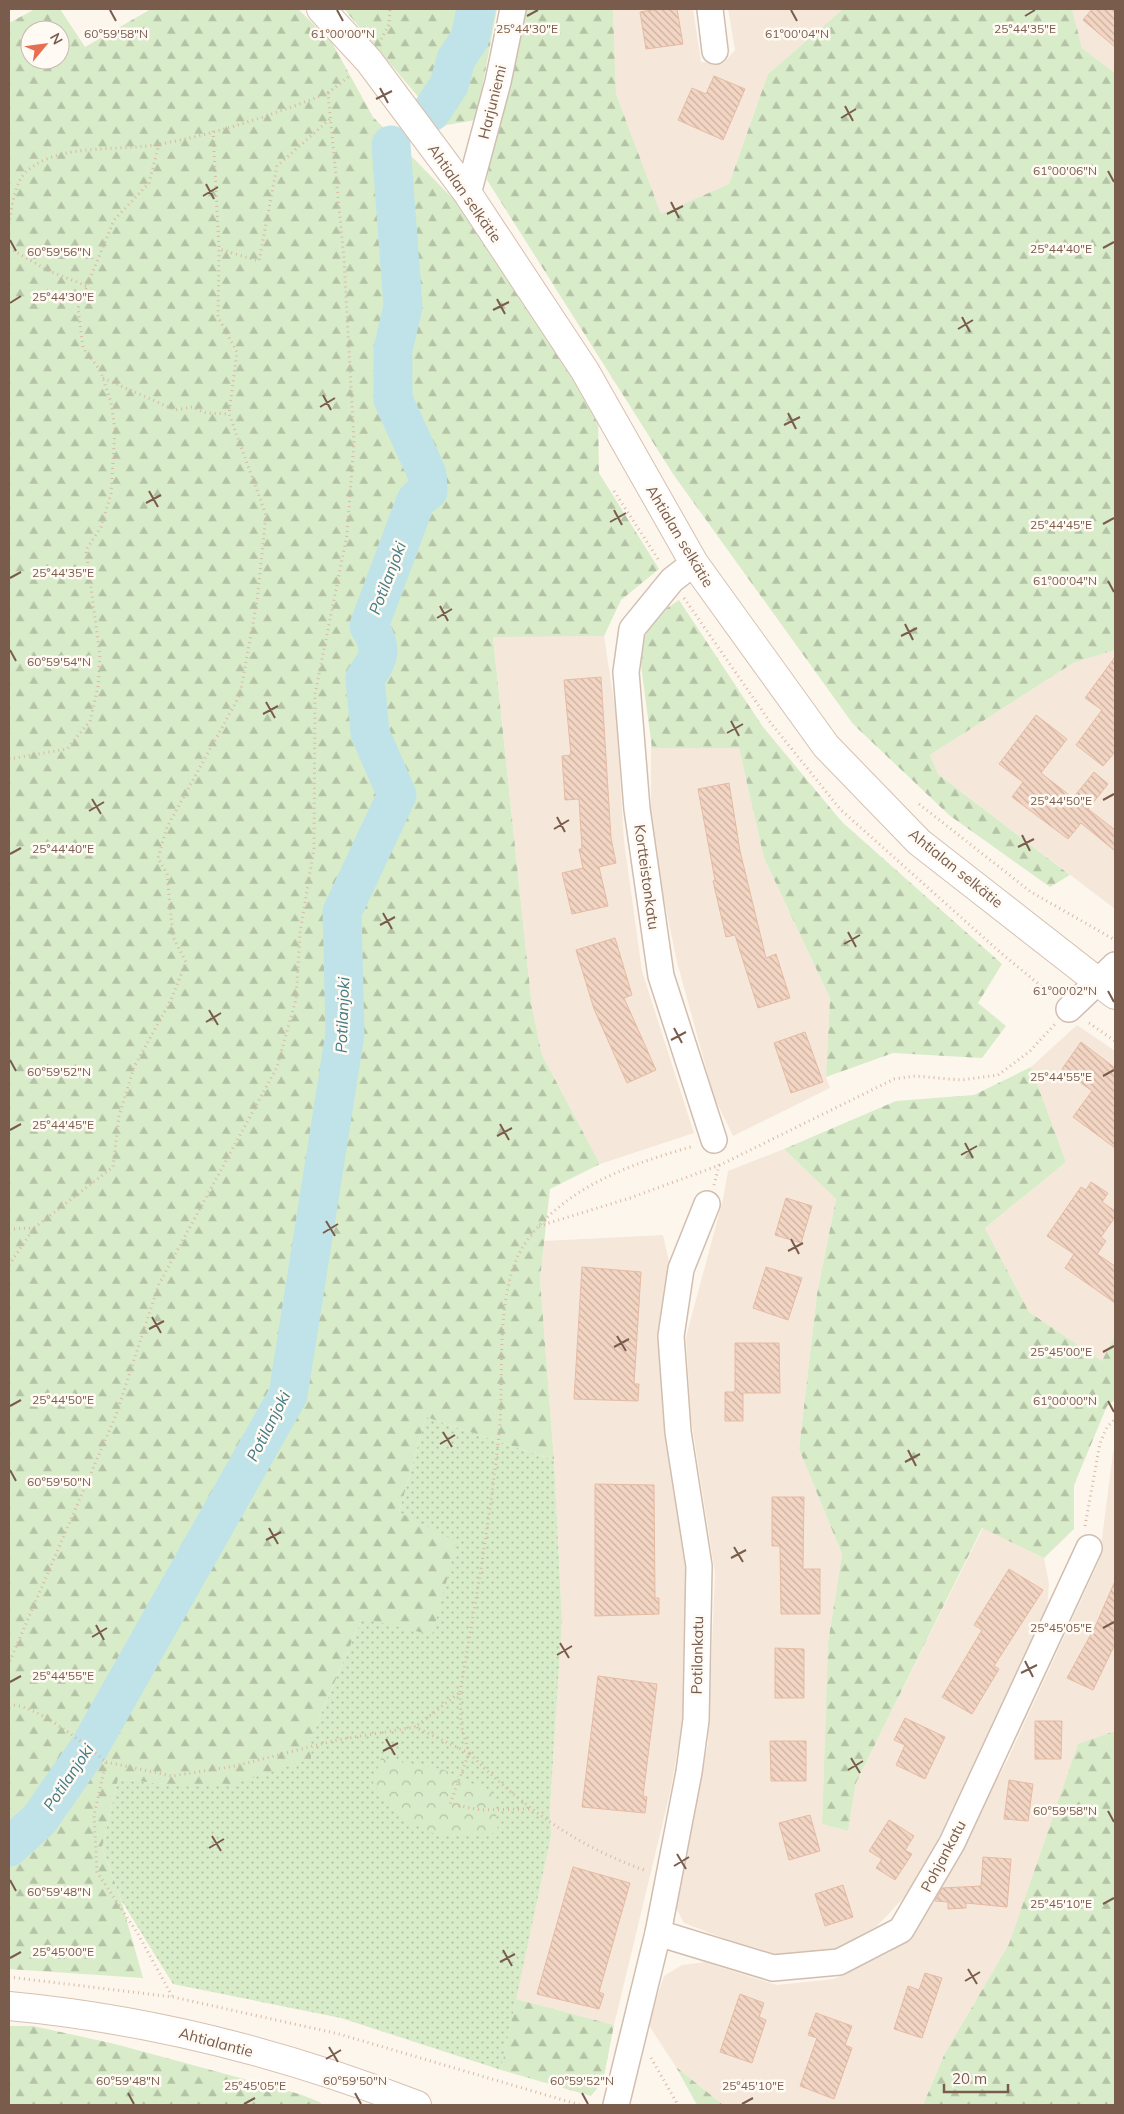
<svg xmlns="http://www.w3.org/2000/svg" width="1124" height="2114" viewBox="0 0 1124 2114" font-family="Mulish,sans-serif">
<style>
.residential{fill:#f5e8da}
.grass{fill:url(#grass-dots)}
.forest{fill:url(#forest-firs);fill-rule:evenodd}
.park{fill:url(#park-crowns)}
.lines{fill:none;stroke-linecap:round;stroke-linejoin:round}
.river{stroke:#bfe3e8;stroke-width:39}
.building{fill:url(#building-back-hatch);stroke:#e6bba3}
.street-casing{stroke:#d1beb0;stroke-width:28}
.secondary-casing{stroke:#d6c0b0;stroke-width:30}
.path{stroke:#d9b8a5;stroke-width:3;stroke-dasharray:1 4;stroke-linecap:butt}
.street{stroke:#fff;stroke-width:25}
.secondary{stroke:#fff;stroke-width:28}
.ticks{fill:none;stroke:#7a5c4d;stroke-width:2}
.labels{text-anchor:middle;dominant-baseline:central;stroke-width:5;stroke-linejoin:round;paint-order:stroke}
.street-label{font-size:15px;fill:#7a5c4d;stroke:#fffaf3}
.water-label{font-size:16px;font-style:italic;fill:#437c86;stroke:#fffaf3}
.ticks-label{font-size:12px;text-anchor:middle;fill:#7a5c4d;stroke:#fffaf3;stroke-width:5;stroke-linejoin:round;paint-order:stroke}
</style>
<defs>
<pattern id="grass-dots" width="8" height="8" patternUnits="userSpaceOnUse" patternTransform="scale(1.25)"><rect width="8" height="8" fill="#d8ecc9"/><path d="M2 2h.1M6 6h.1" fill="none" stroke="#b4c2a5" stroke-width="1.8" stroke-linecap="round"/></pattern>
<pattern id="forest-firs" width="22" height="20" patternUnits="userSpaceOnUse" patternTransform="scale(1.25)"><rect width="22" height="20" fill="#d8ecc9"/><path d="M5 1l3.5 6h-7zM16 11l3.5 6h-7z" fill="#b4c2a5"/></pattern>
<pattern id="park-crowns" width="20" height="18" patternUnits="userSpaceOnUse" patternTransform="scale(1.25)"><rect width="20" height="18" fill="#d8ecc9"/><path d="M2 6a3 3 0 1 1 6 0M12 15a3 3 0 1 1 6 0" fill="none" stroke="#b4c2a5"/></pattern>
<pattern id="building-back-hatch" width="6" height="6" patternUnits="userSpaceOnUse" patternTransform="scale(1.25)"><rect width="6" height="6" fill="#f3d5c3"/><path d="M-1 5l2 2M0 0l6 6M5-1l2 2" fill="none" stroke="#cab0a1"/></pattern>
</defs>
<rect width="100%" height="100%" fill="#fdf6ec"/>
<g class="residential">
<polygon points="613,9 693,9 701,62 724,63 735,50 728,9 843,9 768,74 729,184 661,215 616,94"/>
<polygon points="1072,9 1115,9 1115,73 1082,48"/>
<polygon points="493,636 604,636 616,715 624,841 642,971 694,1133 600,1164 542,1055 532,1008"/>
<polygon points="1115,650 1115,909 938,774 930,755 1073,663"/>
<polygon points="651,740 739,748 764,858 830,998 826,1077 830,1088 733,1136 714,1097 677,962 651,837"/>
<polygon points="1077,1025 1115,1051 1115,1335 1102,1361 1029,1312 985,1228 1066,1162 1031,1067"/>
<polygon points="784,1149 836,1199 817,1294 799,1449 842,1554 828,1643 822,1824 848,1831 856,1783 983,1528 1044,1558 1049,1584 1047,1610 916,1885 877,1926 833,1950 793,1959 749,1948 684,1923 676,1908 683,1861 708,1743 715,1573 691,1419 686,1337 723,1199 728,1171"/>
<polygon points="663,1235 670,1266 658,1334 663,1400 685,1542 689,1597 685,1709 670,1793 614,2025 516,1999 551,1836 550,1807 562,1621 554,1460 540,1279 544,1241"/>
<polygon points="1115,1448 1115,1731 1078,1745 1009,1944 945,2053 923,2105 722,2104 676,2067 648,2024 664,1976 682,1965 704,1962 777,1985 834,1979 890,1952 919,1919 1007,1761 1099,1561 1113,1453"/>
</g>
<polygon class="grass" points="426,1417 554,1460 562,1621 550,1807 551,1836 501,2070 341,2018 173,1984 121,1900 102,1847 118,1779 166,1784 311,1737 362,1618 399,1512"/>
<g class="forest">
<path d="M 35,9 L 60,9 L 85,47 L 151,9 L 298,9 L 331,41 L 373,117 L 470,216 L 598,415 L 599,473 L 659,569 L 621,600 L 604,636 L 493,637 L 532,1008 L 542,1055 L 600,1164 L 550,1189 L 540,1279 L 554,1460 L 426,1417 L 399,1512 L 457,1542 L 432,1635 L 362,1618 L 311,1737 L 311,1759 L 233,1784 L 166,1784 L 118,1779 L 102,1847 L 121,1900 L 143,1978 L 9,1969 L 9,23 ZM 30,30 L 60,30 L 60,60 L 30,60 Z"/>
<polygon points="344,9 497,9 476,120 441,126 431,112"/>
<polygon points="523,9 613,9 616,94 661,214 729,184 768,74 843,9 1072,9 1082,48 1115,73 1115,650 1073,663 930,755 938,774 1070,875 1050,887 949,815 853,724 673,474 487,180 502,95"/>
<polygon points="679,600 763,727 842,822 1002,964 978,1003 1006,1026 982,1058 893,1053 826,1077 830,998 764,858 739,748 652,748 639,650 654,617"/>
<polygon points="1031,1067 1066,1162 985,1228 1029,1312 1102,1361 1115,1335 1115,1400 1107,1406 1074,1485 1074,1529 1044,1558 982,1528 856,1783 848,1831 822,1824 828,1643 842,1554 799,1449 817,1294 836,1199 784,1149 896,1101 974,1095"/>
<polygon points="1115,1731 1115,2105 923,2105 945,2053 1009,1944 1078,1744"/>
<polygon points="516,1999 614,2025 603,2081 591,2096 501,2070"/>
<polygon points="9,2026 33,2026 115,2044 299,2094 320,2102 322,2105 9,2105"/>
<polygon points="676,2067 722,2104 725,2105 697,2105"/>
</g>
<polygon class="park" points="381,1758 442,1769 494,1794 498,1833 437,1835 400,1818 373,1783"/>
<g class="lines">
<g class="river">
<polyline points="431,112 449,85 456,59 470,38 476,9"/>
<path d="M 9,1847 L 39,1820 L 89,1748 L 288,1395 L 345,1034 L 342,912 L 397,795 L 370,733 L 365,678 C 380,657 383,649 369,626 L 416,500 L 428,491 L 427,474 L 393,399 L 393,350 L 403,306 L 391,145"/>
</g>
</g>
<g class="building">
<polygon points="659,9 677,9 683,44 646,49 640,12"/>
<polygon points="1092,9 1115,9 1115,47 1083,20"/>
<polygon points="714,76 745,89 723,140 678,120 692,88 706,94"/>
<polygon points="1115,657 1115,752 1103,766 1076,745 1102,710 1085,698"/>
<polygon points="601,677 611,838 616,863 599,867 608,906 572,914 562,873 583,868 579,849 582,849 579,799 565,800 562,756 571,755 564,680"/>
<polygon points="1036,715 1067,739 1041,773 1073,798 1094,772 1108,784 1088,809 1115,830 1115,851 1081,823 1068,839 1012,797 1023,782 999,764"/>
<polygon points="729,783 740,851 766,958 776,954 790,998 758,1008 735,935 726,937 713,881 715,880 698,789"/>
<polygon points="615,938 632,995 624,998 656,1070 627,1083 594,1009 576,950"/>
<polygon points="805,1032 823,1082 791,1093 774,1043"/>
<polygon points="1081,1042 1115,1068 1115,1148 1073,1117 1092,1091 1062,1069"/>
<polygon points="1091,1182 1108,1193 1102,1202 1115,1211 1115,1217 1101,1237 1106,1241 1097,1254 1115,1266 1115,1303 1065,1268 1074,1254 1047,1236 1081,1187 1086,1190"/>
<polygon points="786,1198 812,1206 801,1243 775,1235"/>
<polygon points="582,1267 641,1272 634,1384 639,1384 638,1401 574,1399"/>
<polygon points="766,1267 802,1278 788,1320 753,1308"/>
<polygon points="735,1343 779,1343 780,1393 743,1393 743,1421 725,1421 725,1392 735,1392"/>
<polygon points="595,1484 654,1485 655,1598 659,1598 659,1614 595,1616"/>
<polygon points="772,1497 804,1497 803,1569 820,1569 820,1614 781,1614 780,1546 772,1546"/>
<polygon points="1009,1569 1043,1590 994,1666 999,1669 972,1714 942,1697 982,1630 974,1625"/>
<polygon points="1115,1581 1115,1644 1093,1690 1067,1678 1095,1627"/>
<polygon points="775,1648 804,1649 804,1698 775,1698"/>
<polygon points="598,1676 657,1684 643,1796 647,1797 645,1813 582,1807"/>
<polygon points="905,1718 945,1737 925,1779 896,1765 905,1745 894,1740"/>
<polygon points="1035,1721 1062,1721 1061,1759 1035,1759"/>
<polygon points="770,1741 806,1741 806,1781 771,1781"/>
<polygon points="1009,1780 1033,1784 1028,1821 1004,1819"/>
<polygon points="810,1815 820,1851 789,1860 779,1823"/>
<polygon points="889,1820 914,1836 905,1850 912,1854 895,1880 876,1868 882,1859 869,1851"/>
<polygon points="983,1857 1011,1859 1007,1907 966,1903 966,1908 948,1909 948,1902 935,1901 942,1888 981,1886"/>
<polygon points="573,1867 630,1883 599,1992 604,1994 599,2009 537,1994"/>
<polygon points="843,1885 853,1917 825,1926 815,1894"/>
<polygon points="925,1973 942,1978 922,2038 894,2029 908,1986 919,1990"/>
<polygon points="740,1994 764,2003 759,2017 766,2020 752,2063 720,2052"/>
<polygon points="816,2013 852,2026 845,2045 852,2048 834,2099 800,2086 817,2038 808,2035"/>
</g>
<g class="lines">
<defs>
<g id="street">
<polyline points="710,9 715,51"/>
<polyline points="468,194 498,82 513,9"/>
<polyline points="694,563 672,580 632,629 626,672 637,809 661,976 714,1140"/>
<polyline points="1069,1009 1115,965"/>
<polyline points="658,1933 773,1968 839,1962 901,1930 952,1843 1089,1548"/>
<polyline points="616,2105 658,1933 689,1772 696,1720 699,1566 678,1432 671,1336 681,1269 707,1204"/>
</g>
<g id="secondary">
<polyline points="321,9 369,61 468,194 585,371 694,563 826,746 919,842 1115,995"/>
<path d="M 9,2006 C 149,2019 286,2054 417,2105"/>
</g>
</defs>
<use href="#street" class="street-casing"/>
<use href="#secondary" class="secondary-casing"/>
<g class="path">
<polyline points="381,39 389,25 390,9"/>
<polyline points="328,93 351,75"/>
<polyline points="213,131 219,249"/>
<path d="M 9,224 C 12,208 14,182 27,171 C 60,142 120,152 160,144 C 217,134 275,114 328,93 L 344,259 L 354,442 L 347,535 L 315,694 L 314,848 L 300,933 L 296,999 L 277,1067 L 159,1284 L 116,1415 L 9,1663"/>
<polyline points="9,248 49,271 87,286"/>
<polyline points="103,378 175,410 192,407 206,413 229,414"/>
<polyline points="614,491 660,562"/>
<polyline points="684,598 770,722 840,809 1001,953 1052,995"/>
<polyline points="9,759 67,749 90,721 98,687 100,656 86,550 101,527 111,494 115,430 111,402 100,370 83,348 78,308 114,220 149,183 159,144"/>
<polyline points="919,804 1031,892 1115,940"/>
<polyline points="1089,1023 1115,1041"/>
<polyline points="714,1185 720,1162"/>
<polyline points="539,1226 630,1198 720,1165 894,1079 915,1076 961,1080 998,1075 1030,1051 1055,1024"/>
<polyline points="9,1229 33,1228"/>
<polyline points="9,1265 34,1228 113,1167 119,1116 134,1067 171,1000 186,962 173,937 167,874 158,858 167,827 240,695 257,601 266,515 229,414 237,352 218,317 219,249 259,261 277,166 330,119"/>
<polyline points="1085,1526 1100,1443 1107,1427 1115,1419"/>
<path d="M 460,1692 C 475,1606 490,1520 499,1434 C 505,1377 493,1289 526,1242 C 566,1186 631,1164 694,1146"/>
<path d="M 9,1705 C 35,1703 86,1745 106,1762 L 94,1815 L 97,1872 L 138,1934 L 172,1996"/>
<polyline points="106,1762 172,1776 235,1766 337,1740 415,1727 469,1753 461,1725 460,1692 415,1727"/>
<path d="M 529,1809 L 481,1810 L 450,1804 L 469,1753 C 522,1806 575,1846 647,1871"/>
<polyline points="9,1977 173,1997 339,2034 580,2105"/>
<polyline points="651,2058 678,2105"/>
</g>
<use href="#street" class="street"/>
<use href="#secondary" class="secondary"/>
</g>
<path class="ticks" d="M 110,10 L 116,21M 337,10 L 343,21M 791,10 L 797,21M 527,16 L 538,10M 1025,16 L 1035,10M 380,88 L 388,103M 376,99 L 392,91M 845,106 L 853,121M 841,118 L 856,109M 1108,171 L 1114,182M 206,184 L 214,199M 203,196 L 218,187M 671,202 L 679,218M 667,214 L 683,206M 10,240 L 16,251M 1103,248 L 1114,242M 497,299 L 505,314M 10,303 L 21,296M 493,310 L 509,302M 962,317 L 970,332M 958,329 L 973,320M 323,395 L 331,410M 320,407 L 335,398M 788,413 L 796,429M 784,425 L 800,417M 149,491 L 158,507M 146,503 L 161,495M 614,510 L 622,525M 610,522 L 626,513M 1103,524 L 1114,518M 10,578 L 21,572M 1108,581 L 1114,592M 440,606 L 448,621M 437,618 L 452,609M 905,624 L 913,640M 901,636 L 917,628M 10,650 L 16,661M 266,702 L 275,718M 263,714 L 278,706M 731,721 L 739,736M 727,733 L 743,724M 92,799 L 101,814M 1103,800 L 1114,794M 89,811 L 104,802M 557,817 L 565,832M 554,829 L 569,820M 1022,835 L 1030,851M 1018,847 L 1034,839M 10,854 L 21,848M 383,913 L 392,929M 380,925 L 395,917M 848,932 L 856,947M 844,944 L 860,935M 1108,991 L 1114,1002M 209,1010 L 218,1025M 206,1022 L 221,1013M 674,1028 L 682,1043M 671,1040 L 686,1032M 10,1060 L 16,1071M 1103,1076 L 1114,1070M 500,1124 L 509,1140M 10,1130 L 21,1124M 497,1136 L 512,1128M 965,1143 L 973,1158M 961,1155 L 977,1146M 326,1221 L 335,1236M 323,1233 L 338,1224M 791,1239 L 799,1254M 788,1251 L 803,1243M 152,1317 L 161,1333M 149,1329 L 164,1321M 617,1336 L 626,1351M 614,1347 L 629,1339M 1103,1352 L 1114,1346M 1108,1401 L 1114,1412M 10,1406 L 21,1400M 443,1432 L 452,1447M 440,1444 L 455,1435M 908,1450 L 916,1466M 905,1462 L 920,1454M 10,1470 L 16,1481M 269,1528 L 278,1544M 266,1540 L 281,1532M 734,1547 L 743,1562M 731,1558 L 746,1550M 96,1625 L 104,1640M 1103,1628 L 1114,1622M 92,1637 L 107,1628M 560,1643 L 569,1658M 557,1655 L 572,1646M 1025,1661 L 1033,1677M 1021,1673 L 1037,1665M 10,1682 L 21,1676M 386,1739 L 395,1755M 383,1751 L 398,1743M 851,1758 L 860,1773M 848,1770 L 863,1761M 1108,1811 L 1114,1822M 212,1836 L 221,1851M 209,1848 L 224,1839M 677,1854 L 686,1869M 674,1866 L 689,1857M 10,1880 L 16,1891M 1103,1904 L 1114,1898M 503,1950 L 512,1966M 10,1958 L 21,1952M 500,1962 L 515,1954M 968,1969 L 977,1984M 965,1981 L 980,1972M 329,2047 L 338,2062M 326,2059 L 341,2050M 128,2093 L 134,2104M 355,2093 L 361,2104M 582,2093 L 588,2104M 244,2104 L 255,2098M 742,2104 L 753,2098"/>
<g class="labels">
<g class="street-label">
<text transform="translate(492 102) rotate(-76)">Harjuniemi</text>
<text transform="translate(465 193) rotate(55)">Ahtialan selkätie</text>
<text transform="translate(680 536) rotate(59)">Ahtialan selkätie</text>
<text transform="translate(956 868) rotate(39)">Ahtialan selkätie</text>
<text transform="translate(647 877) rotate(82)">Kortteistonkatu</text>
<text transform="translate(697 1655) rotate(-89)">Potilankatu</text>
<text transform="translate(943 1856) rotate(-62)">Pohjankatu</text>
<text transform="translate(216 2042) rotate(15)">Ahtialantie</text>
</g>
<g class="water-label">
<text transform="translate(387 578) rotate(-69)">Potilanjoki</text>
<text transform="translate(342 1015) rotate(-88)">Potilanjoki</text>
<text transform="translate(268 1426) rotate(-63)">Potilanjoki</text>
<text transform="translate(68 1777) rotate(-56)">Potilanjoki</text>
</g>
</g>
<g class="ticks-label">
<text x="527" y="33">25°44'30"E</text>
<text x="1025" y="33">25°44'35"E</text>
<text x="116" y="38">60°59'58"N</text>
<text x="343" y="38">61°00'00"N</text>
<text x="797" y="38">61°00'04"N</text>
<text x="1065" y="175">61°00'06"N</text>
<text x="1061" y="253">25°44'40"E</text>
<text x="59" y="256">60°59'56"N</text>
<text x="63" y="301">25°44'30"E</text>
<text x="1061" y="529">25°44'45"E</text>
<text x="63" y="577">25°44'35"E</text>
<text x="1065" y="585">61°00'04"N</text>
<text x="59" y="666">60°59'54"N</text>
<text x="1061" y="805">25°44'50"E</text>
<text x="63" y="853">25°44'40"E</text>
<text x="1065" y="995">61°00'02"N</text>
<text x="59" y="1076">60°59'52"N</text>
<text x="1061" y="1081">25°44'55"E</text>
<text x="63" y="1129">25°44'45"E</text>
<text x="1061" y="1356">25°45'00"E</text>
<text x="63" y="1404">25°44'50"E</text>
<text x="1065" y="1405">61°00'00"N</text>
<text x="59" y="1486">60°59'50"N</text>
<text x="1061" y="1632">25°45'05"E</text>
<text x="63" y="1680">25°44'55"E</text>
<text x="1065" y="1815">60°59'58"N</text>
<text x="59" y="1896">60°59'48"N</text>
<text x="1061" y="1908">25°45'10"E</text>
<text x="63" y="1956">25°45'00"E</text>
<text x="128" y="2085">60°59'48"N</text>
<text x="355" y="2085">60°59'50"N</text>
<text x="582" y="2085">60°59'52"N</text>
<text x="255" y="2090">25°45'05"E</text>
<text x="753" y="2090">25°45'10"E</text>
</g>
<rect width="1124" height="2114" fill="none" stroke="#7a5c4d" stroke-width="20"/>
<g transform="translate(45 45) rotate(61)"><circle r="24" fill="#fffaf3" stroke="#cabbb1"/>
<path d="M0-4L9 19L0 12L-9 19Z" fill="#e76f51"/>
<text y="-8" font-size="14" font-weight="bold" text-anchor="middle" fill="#7a5c4d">N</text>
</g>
<path d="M944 2084v8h64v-8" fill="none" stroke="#7a5c4d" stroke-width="2.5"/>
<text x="952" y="2084" font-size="15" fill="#7a5c4d" stroke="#fffaf3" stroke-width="4" paint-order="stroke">20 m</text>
</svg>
